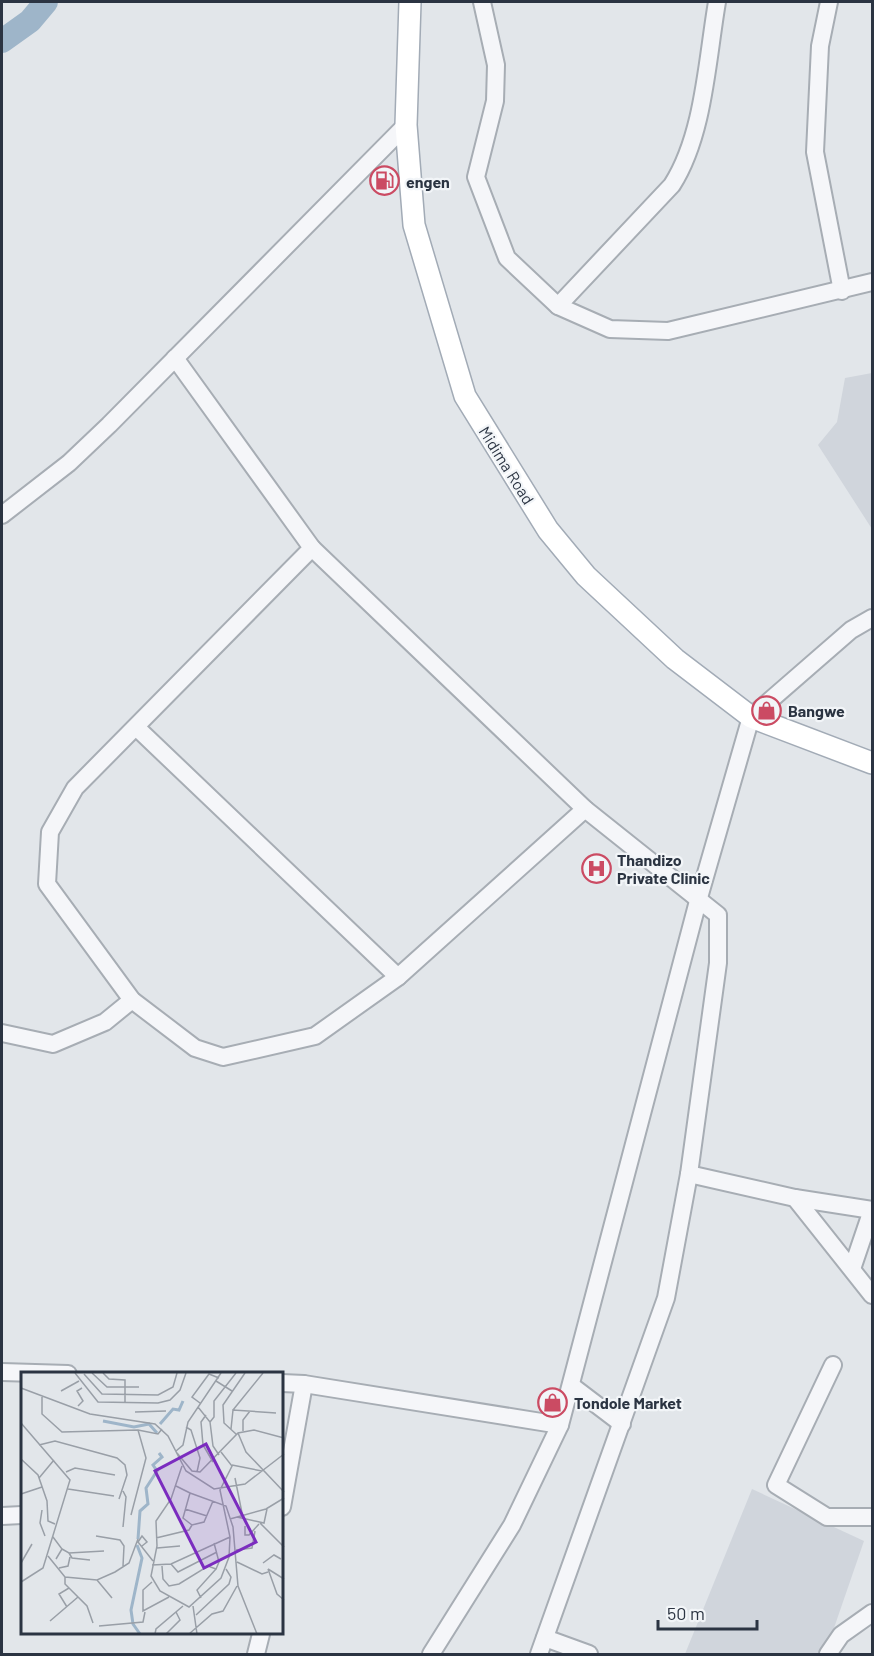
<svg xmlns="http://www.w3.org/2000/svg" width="874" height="1656" viewBox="0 0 874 1656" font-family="Barlow,sans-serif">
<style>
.built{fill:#d0d5dc}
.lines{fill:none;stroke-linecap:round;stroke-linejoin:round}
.river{stroke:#9eb5c9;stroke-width:24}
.minor-casing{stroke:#a7adb4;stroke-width:20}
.major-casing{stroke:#a2abb6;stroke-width:24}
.minor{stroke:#f5f6f9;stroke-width:16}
.major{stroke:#fff;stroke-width:21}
.labels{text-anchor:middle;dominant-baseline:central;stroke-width:4.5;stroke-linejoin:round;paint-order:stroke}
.poi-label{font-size:16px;font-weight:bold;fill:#2b3442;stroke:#f2f5f8;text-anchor:start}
.street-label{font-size:16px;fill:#2b3442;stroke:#f2f5f8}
.inset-river{fill:none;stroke:#9eb5c9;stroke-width:3}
.inset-road{fill:none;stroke:#999fa7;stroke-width:1.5}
.view{fill:#7b2cbf;fill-opacity:0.15;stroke:#7b2cbf;stroke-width:3}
.inset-edge{fill:none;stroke:#2b3442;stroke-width:3}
</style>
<rect width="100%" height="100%" fill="#e2e6ea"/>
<g class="built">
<polygon points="872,373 872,529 818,445 837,422 845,378"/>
<polygon points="752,1489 864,1541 825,1654 685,1654"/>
</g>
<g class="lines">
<polyline class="river" points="2,41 30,21 46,2"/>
<defs>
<g id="minor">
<polyline points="482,2 496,65 495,101 476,177 507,258 558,306 610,329 668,331 872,282"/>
<polyline points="829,2 820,46 815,152 842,291"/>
<path d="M 558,306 L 672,185 C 704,135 707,60 717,2"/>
<polyline points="175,358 312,548 75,788 50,832 47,884 132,1000 195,1048 223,1057 315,1036 398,977 585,809"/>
<polyline points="2,515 69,463 109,425 406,125"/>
<polyline points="312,548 585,809 718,915 718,963 689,1174 666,1298 539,1654"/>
<polyline points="136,727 398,977"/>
<polyline points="2,1033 53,1044 105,1022 132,1000"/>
<polyline points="689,1174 795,1198 872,1210"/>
<polyline points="795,1198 872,1295"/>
<polyline points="852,1269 872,1210"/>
<polyline points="833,1365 776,1485 827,1517 872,1517"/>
<polyline points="2,1372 68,1374"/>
<polyline points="282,1383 304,1384 560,1425"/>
<polyline points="572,1386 622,1424"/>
<polyline points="282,1507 304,1384"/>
<polyline points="2,1516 22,1515"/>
<polyline points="545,1638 589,1654"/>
<polyline points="256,1654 261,1634"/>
<polyline points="431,1654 512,1525 560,1425 698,901 751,717 851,630 872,618"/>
<polyline points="828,1654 841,1635 872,1613"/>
</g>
<polyline id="major" points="410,2 406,125 414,225 465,396 548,530 586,576 675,659 751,717 872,763"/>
</defs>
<use href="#minor" class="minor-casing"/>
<use href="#major" class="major-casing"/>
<use href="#minor" class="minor"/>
<use href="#major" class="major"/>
</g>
<defs>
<symbol id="fuel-ring" viewBox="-11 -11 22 22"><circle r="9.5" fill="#f2f5f8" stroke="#cb4b63" stroke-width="1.5"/><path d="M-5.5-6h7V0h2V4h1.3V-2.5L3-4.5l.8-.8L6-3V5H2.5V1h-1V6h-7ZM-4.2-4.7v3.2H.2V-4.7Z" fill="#cb4b63"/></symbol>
<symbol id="shop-ring" viewBox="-11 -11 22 22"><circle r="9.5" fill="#f2f5f8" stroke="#cb4b63" stroke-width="1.5"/><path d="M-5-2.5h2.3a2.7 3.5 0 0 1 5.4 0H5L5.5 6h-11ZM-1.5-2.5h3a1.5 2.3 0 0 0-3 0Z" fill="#cb4b63"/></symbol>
<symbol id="hospital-ring" viewBox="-11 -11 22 22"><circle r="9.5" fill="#f2f5f8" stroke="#cb4b63" stroke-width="1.5"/><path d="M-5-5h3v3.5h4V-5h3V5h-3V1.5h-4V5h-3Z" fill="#cb4b63"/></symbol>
</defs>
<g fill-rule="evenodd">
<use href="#fuel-ring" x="368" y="164" width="33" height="33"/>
<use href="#shop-ring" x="750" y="694" width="33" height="33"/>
<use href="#hospital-ring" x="580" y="852" width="33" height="33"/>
<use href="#shop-ring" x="536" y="1386" width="33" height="33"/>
</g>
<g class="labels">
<g class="poi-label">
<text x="406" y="181">engen</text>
<text x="788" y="710">Bangwe</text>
<text x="617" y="859">Thandizo<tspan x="617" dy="18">Private Clinic</tspan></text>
<text x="574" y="1402">Tondole Market</text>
</g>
<g class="street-label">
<text transform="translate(507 465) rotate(58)">Midima Road</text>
</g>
</g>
<g transform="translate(21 1372)">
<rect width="262" height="262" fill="#e2e6ea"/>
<path class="inset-river" d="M 82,49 L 113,55 L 128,52 L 136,61M 139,52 L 152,37 L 158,38 L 162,29M 117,167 L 119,139 L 127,132 L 125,116 L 136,99 L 132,93 L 141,85 L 138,81M 116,173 L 121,186 L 110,238 L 112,252 L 119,262"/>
<path class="inset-road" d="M 54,1 L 77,30 L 137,31 L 149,28 L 159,18 L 165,1M 71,1 L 86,15 L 118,15M 82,1 L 88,7 L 104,8 L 104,31M 63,2 L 81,22 L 137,23 L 152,15 L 156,1M 195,9 L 211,19M 0,16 L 69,42 L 134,52 L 147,64 L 165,99 L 193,117 L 224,112 L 263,82M 40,19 L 58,9M 21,25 L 21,42 L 41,60 L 117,58 L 137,62 L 141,57M 179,31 L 171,25 L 188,2 L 198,6M 57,34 L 62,29 L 56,19 L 61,16M 177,35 L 189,50 L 192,74 L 198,83M 212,38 L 242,1M 114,40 L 145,39M 185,43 L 180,50 L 182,73 L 192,90M 189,50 L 193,45 L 193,29 L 215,1M 0,51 L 49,108 L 22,196 L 0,210M 165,55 L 170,58 L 179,86 L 176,100M 210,57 L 212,38 L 255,41M 222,59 L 222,48 L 229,39M 217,61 L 225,80 L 263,120M 215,62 L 203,51 L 202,33 L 224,1M 18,73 L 34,69 L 96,86 L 104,93 L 106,103 L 98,127M 155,79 L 162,73 L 167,50 L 200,1M 156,81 L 171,99 L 179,100 L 217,61 L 233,58 L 263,66M 0,87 L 17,103 L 26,129 L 27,149 L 34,152M 211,93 L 241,99M 161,94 L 150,127 L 135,149 L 136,174 L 130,204 L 139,219 L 168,235 L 200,206 L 208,185 L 209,165 L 199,118 L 211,94 L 200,80M 45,100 L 54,96 L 94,103M 18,106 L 33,88M 214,106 L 222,146M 155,114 L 169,121 L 162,146 L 171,153 L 183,150 L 192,129M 47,117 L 93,124M 169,121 L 205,134 L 212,155 L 217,214 L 236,262M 0,122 L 21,115M 164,137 L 186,144M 21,138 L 19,151 L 24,164M 110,143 L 125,86 L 117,58M 216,145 L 243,151 L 246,137M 209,147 L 245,137 L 263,126M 239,151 L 263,175M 224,154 L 224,163 L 228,163 L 238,152M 102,155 L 105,125 L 102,119M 75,164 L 99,168 L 103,174 L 102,194M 32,165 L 41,177 L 35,187M 135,166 L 168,158 L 171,153M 121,174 L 126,170 L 121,164 L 117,170 L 132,189M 136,176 L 159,174M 41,177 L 48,181 L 83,179M 215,178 L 231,176 L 234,159M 48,181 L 51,186 L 69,188M 27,184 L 44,205 L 44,212 L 66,234 L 72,251M 216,190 L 241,202 L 247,200M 0,191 L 11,172M 242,191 L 253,183 L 260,187M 150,192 L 157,200 L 196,180M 131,193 L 150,192 L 209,165M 141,194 L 142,207 L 148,214 L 158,212 L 187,194 L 195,197 L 198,190 L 193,171M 38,196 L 47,194 L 49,185M 247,197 L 256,222 L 263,228M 247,197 L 263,207M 44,205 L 76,208 L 94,200 L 108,191 L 117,167M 76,208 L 91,226M 131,210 L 122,218 L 122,239 L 148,225M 180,226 L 176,218 L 195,197M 172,234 L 176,262M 46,235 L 38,222 L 48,216M 175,243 L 208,212 L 210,205 L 205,197M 29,249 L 57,225M 78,254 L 122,250 L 124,240M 134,262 L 135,257 L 162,234M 145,262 L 159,248 L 155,240M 168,262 L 191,242 L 202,239 L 216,214"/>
<path class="view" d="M 185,72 L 235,170 L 183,196 L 134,99 Z"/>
<rect width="262" height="262" class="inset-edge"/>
</g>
<rect width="874" height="1656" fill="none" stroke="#2b3442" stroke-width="6"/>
<path d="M658 1620v9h99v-9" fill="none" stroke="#2b3442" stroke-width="3"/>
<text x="667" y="1620" font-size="18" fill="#2b3442" stroke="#f2f5f8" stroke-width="4.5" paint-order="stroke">50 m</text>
</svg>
